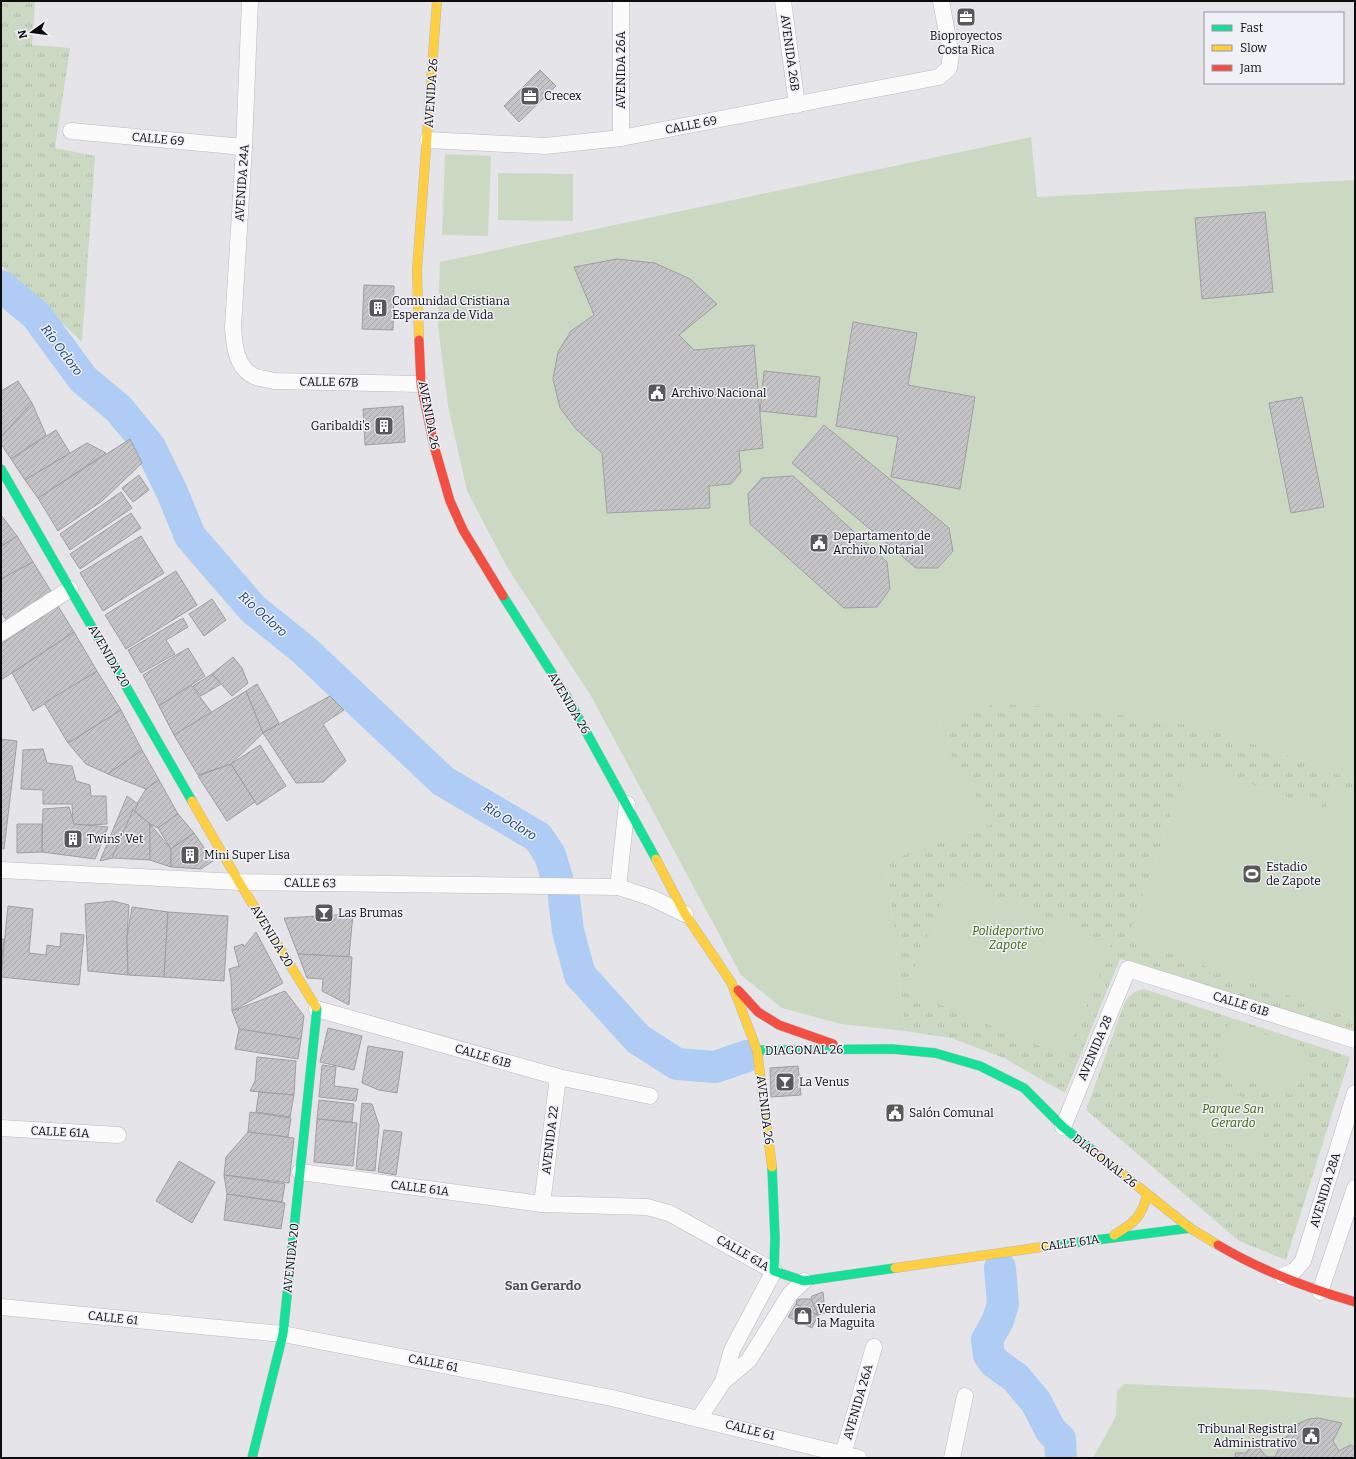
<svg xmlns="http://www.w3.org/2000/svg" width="1356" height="1459" viewBox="0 0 1356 1459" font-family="Bitter,serif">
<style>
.park{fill:url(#park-tufts)}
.garden{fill:#cbd8c2}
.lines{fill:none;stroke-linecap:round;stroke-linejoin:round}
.river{stroke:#aeccf4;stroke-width:32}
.building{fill:url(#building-hatch);stroke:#9f9fa3}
.street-casing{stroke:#bababd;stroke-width:17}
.fast-casing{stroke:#bababd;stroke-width:10}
.slow-casing{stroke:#bababd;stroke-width:10}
.jam-casing{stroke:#bababd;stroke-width:10}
.street{stroke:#fbfbfc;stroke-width:16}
.fast{stroke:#16e098;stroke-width:9}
.slow{stroke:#ffcf43;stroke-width:9}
.jam{stroke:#f24e42;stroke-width:9}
.labels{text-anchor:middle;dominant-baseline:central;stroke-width:3;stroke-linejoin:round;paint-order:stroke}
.poi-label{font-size:12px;fill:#0c0c0e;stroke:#f0f0f8;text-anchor:start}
.street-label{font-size:12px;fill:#0c0c0e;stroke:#f0f0f8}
.park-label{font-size:12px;font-style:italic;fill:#3d6306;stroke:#f0f0f8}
.water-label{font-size:13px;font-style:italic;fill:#123d6e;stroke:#f0f0f8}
.neighbourhood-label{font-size:13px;font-weight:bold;fill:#4d4d53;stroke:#f0f0f8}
</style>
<defs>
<pattern id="park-tufts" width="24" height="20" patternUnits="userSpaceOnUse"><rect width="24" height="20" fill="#cbd8c2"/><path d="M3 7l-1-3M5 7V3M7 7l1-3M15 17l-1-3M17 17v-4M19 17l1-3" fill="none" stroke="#adb8a6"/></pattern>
<pattern id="building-hatch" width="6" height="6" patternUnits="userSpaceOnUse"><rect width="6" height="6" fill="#c4c4c7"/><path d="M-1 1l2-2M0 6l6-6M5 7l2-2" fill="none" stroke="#a7a7aa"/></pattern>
</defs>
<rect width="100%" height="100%" fill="#e5e5e9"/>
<g class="park">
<polygon points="1,1 35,1 32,45 70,48 55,148 95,156 82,342 1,265"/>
<polygon points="994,703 1076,708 1210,728 1355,780 1355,793 1334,786 1325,811 1189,763 1128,938 1355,1019 1355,1034 1120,959 1065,1093 1004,1058 951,1038 905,1031 886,861 992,824 935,730"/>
<path d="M 1144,989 L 1350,1057 L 1286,1260 L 1239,1241 L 1086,1110 L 1124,1004 C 1129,995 1134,991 1144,989 Z"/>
</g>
<g class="garden">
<polygon points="1031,137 1037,197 1355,180 1355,780 1210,728 1076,708 994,704 935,730 993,824 886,861 905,1031 841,1024 782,1008 741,975 591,696 507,567 467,491 448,406 438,326 440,262"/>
<polygon points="445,154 491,156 488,236 442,235"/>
<polygon points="498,173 573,174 573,221 498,220"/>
<polygon points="1189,763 1325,811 1334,786 1355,793 1355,1019 1128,938"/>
<polygon points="952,878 1112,944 1065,1057 905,990"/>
<polygon points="1229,1023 1310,1049 1295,1096 1214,1069"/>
<polygon points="1211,1086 1273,1107 1258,1153 1196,1133"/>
<path d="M 1124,1384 L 1267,1390 L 1355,1398 L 1355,1447 L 1350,1445 L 1339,1451 L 1333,1441 L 1342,1423 C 1322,1419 1314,1417 1295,1425 L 1297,1430 L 1283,1439 L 1275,1457 L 1267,1457 C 1261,1450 1253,1443 1246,1453 L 1236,1453 L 1236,1458 L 1093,1458 L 1116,1416 L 1117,1391 Z"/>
</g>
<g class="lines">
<g class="river">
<polyline points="1,286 36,315 83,379 119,409 150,447 172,492 190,536 253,609 304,650 443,781 538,837 550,855 557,878"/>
<polyline points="564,898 568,931 580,975 638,1039 677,1064 715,1067 747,1056"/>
<polyline points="1000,1268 1003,1304 998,1320 987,1340 989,1355 994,1362 1016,1378 1036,1402 1051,1431 1060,1439 1061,1458"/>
</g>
</g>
<g class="building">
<polygon points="540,70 556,86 519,122 504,106"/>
<polygon points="1265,212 1273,292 1202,299 1195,218"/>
<polygon points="617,259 655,263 690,279 717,304 679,335 694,350 754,345 763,448 739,451 741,472 731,484 709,486 710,508 607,513 602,453 576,429 560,408 553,379 558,352 571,331 594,315 574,267"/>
<polygon points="364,285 394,286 393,330 362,329"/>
<polygon points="853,322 917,333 908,385 975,397 960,489 891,477 898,437 836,426"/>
<polygon points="764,371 820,377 816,417 760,411"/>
<polygon points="18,381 32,403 1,437 1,391"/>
<polygon points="1302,397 1324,507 1291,513 1269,403"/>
<polygon points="32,403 46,435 11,459 1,444 1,437"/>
<polygon points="403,406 405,442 365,445 363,409"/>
<polygon points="824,425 949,528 953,551 938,568 916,568 792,463"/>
<polygon points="56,430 70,453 25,480 11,459"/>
<polygon points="130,439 142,463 102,501 58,531 38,498"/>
<polygon points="87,443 106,453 38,498 25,480"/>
<polygon points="139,475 149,490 133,502 122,488"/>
<polygon points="793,476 887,562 890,589 877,607 844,608 750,524 748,494 762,478"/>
<polygon points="121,492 132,508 70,550 60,534"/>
<polygon points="131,513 141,528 80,569 70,554"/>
<polygon points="1,515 17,536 1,546"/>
<polygon points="17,536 33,562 1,579 1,547"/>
<polygon points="141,536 164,573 103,611 80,573"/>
<polygon points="33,562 54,596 9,624 1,612 1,579"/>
<polygon points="176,571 197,605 126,649 105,615"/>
<polygon points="212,599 226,620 204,636 189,614"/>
<polygon points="58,606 74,632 1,680 1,644"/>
<polygon points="183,618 188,627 166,640 175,654 141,673 128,650"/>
<polygon points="74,632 97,671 33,711 12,673"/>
<polygon points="188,648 205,676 159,706 143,675"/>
<polygon points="233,657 242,668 248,683 232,696 212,674"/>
<polygon points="97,671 121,710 68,743 44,703"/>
<polygon points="212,674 221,684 201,696 193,686"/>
<polygon points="257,684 279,723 263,733 246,691"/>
<polygon points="191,685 212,713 174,735 159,706"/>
<polygon points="246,691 263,733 231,764 198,775 174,735"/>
<polygon points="330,696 344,710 323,724 346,761 323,782 296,783 263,733"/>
<polygon points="121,710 142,750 108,774 86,764 68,743"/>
<polygon points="1,739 17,741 4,849 1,848"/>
<polygon points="260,745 286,786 257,805 231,764"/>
<polygon points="43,749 47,763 72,766 76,781 90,785 91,796 106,796 107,824 73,826 72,804 43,804 43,790 21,789 23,750"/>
<polygon points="142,750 159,780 146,789 108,774"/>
<polygon points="231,764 255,802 227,821 198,776"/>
<polygon points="159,780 178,814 158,828 150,824 133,810 146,789"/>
<polygon points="127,796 138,804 112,858 100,861"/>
<polygon points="69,807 74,824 108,827 95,859 42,852 43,809"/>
<polygon points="133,810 150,824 150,860 112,858"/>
<polygon points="178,814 194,833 171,849 158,828"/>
<polygon points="17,824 42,824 42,852 17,853"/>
<polygon points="150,824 171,849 171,867 150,860"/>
<polygon points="194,833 213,861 201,869 171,867 171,849"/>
<polygon points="113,901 129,905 127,937 128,975 88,971 85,904"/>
<polygon points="8,906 33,909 29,953 46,955 47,945 60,947 61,933 84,935 79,985 1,977"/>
<polygon points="132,907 168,912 164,977 128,975 127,937"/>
<polygon points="168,912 228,916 224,981 164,977"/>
<polygon points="353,914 349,957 298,954 284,918"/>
<polygon points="256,932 283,983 232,1011 231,979 229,969 239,966 234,947 243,944 244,947"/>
<polygon points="1,939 4,939 1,967"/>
<polygon points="298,954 352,957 349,1005 322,991 323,979 307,978"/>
<polygon points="285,991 304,1016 301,1039 239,1029 232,1011"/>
<polygon points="328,1028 362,1036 354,1070 320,1062"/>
<polygon points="239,1029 301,1039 298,1059 235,1049"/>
<polygon points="368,1046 403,1052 397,1093 379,1090 362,1083"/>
<polygon points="257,1057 296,1061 294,1095 250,1091 255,1081"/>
<polygon points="322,1065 336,1067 334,1086 358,1089 356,1101 319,1097"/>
<polygon points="798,1066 801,1095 771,1097 770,1068"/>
<polygon points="259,1092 294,1095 290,1117 256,1112"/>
<polygon points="319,1100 354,1104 352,1122 317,1119"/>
<polygon points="362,1103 372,1104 379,1125 375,1171 356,1169"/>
<polygon points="250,1112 291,1118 288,1137 248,1132"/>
<polygon points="317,1119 357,1123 353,1166 314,1162"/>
<polygon points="384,1130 402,1132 396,1175 378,1172"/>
<polygon points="248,1132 294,1138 289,1183 224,1175 226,1157"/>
<polygon points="179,1161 215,1182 192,1223 156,1201"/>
<polygon points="224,1175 285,1184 282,1202 227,1194"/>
<polygon points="227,1194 285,1203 281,1229 224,1220"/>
<polygon points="823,1292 825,1313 818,1315 811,1299 812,1296"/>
<polygon points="801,1299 811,1299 818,1315 796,1304 797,1300"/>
<polygon points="796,1304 818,1315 812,1328 788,1317"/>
<polygon points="1318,1418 1342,1423 1333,1441 1339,1451 1350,1445 1355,1447 1355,1458 1236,1458 1235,1453 1246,1453 1249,1449 1253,1448 1259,1448 1267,1457 1275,1457 1283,1439 1297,1430 1295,1425 1309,1419"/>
</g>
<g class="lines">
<defs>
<g id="street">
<path d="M 250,1 L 244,147 L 233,327 C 234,344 236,368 254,376 C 260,379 267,379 273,381 L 421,384"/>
<polyline points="621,1 621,138"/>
<polyline points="783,1 797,105"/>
<polyline points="71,131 244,147"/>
<polyline points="428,140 545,146 621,138 939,77 949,68 951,55 941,1"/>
<polyline points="1,633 70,589"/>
<polyline points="1,870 239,882 618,887 652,898 685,914"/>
<polyline points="618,887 627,804"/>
<polyline points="317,1009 558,1077 650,1096"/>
<polyline points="1063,1127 1128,969 1355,1040"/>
<polyline points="1,1128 118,1135"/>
<polyline points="300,1172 542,1204 647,1207 669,1213 774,1271 732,1350 723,1382"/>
<polyline points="542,1204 558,1077"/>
<polyline points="1282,1276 1294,1271 1303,1261 1355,1093"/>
<polyline points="1320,1292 1355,1188"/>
<polyline points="1,1307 283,1334 612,1398 859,1458"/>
<polyline points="699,1418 723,1382 749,1360 790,1294 804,1281"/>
<polyline points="842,1458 874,1347"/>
<polyline points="952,1458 965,1396"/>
</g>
<g id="fast">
<polyline points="1,469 192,801"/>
<polyline points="503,596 567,697 656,859"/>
<polyline points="757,1050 892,1049 935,1053 980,1066 1024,1088 1063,1127 1096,1153"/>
<polyline points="772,1167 775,1238 774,1271 804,1281 895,1268"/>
<polyline points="1049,1246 1190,1228"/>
<polyline points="252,1458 283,1334 317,1009 316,1007"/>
</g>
<g id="slow">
<polyline points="419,340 417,270 437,1"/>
<polyline points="192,801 239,882 316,1007"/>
<polyline points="656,859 685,914 731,982 757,1050 772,1167"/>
<polyline points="1096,1153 1190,1228 1218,1245"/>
<path d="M 1114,1235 C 1133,1224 1143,1216 1147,1194"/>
<polyline points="895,1268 1049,1246"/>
</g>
<g id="jam">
<polyline points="419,340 421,384 434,446 450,501 463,530 503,596"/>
<polyline points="738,990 758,1012 779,1025 833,1044"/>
<path d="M 1218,1245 C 1260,1270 1307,1288 1355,1302"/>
</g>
</defs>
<use href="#street" class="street-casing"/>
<use href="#fast" class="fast-casing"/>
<use href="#slow" class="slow-casing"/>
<use href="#jam" class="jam-casing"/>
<use href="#street" class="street"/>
<use href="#fast" class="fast"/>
<use href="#slow" class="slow"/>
<use href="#jam" class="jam"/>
</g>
<defs>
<symbol id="office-square" viewBox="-11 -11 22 22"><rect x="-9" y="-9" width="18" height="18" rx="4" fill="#58585b" stroke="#f0f0f8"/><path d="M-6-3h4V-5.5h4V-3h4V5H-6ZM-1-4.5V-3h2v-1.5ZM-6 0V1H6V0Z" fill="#fff"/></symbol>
<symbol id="building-square" viewBox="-11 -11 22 22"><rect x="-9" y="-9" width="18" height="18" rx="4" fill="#58585b" stroke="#f0f0f8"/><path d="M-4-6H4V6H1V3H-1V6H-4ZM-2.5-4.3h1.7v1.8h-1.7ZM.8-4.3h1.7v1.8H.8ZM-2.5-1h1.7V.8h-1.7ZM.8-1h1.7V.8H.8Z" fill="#fff"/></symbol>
<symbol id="civic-square" viewBox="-11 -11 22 22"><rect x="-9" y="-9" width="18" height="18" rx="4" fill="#58585b" stroke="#f0f0f8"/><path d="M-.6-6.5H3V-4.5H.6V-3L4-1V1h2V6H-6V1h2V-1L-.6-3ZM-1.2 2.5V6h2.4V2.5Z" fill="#fff"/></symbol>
<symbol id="stadium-square" viewBox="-11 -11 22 22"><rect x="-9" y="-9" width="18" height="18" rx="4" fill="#58585b" stroke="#f0f0f8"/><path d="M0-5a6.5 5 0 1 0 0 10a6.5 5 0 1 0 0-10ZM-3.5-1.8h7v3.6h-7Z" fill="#fff"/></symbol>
<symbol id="bar-square" viewBox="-11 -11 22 22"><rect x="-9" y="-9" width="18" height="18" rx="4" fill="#58585b" stroke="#f0f0f8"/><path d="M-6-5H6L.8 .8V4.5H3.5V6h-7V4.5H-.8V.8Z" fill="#fff"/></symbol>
<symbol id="shop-square" viewBox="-11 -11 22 22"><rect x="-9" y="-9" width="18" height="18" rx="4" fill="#58585b" stroke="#f0f0f8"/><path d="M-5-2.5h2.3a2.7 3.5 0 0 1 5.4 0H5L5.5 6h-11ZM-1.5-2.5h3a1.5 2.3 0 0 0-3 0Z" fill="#fff"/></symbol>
</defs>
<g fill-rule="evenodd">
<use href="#office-square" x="955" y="6" width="22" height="22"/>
<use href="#office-square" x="519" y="85" width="22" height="22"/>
<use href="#building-square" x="367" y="297" width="22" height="22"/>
<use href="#civic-square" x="646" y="382" width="22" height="22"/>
<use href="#building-square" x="373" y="415" width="22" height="22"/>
<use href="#civic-square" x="808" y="532" width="22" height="22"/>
<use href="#building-square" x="62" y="828" width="22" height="22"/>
<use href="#building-square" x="179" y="844" width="22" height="22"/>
<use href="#stadium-square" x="1241" y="863" width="22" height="22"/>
<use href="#bar-square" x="313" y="902" width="22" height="22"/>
<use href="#bar-square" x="774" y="1071" width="22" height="22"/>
<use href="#civic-square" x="884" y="1102" width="22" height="22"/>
<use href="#shop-square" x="792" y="1305" width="22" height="22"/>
<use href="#civic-square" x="1300" y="1425" width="22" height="22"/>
</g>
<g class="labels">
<g class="poi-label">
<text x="966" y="36" text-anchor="middle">Bioproyectos<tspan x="966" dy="14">Costa Rica</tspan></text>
<text x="544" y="96">Crecex</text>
<text x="392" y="301">Comunidad Cristiana<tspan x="392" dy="14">Esperanza de Vida</tspan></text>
<text x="671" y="393">Archivo Nacional</text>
<text x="370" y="426" text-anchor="end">Garibaldi's</text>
<text x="833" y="536">Departamento de<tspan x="833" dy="14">Archivo Notarial</tspan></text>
<text x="87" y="839">Twins' Vet</text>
<text x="204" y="855">Mini Super Lisa</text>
<text x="1266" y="867">Estadio<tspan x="1266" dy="14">de Zapote</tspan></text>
<text x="338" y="913">Las Brumas</text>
<text x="799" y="1082">La Venus</text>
<text x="909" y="1113">Salón Comunal</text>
<text x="817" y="1309">Verduleria<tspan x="817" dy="14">la Maguita</tspan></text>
<text x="1297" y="1429" text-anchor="end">Tribunal Registral<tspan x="1297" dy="14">Administrativo</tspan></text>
</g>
<g class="street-label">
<text transform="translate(790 53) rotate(82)">AVENIDA 26B</text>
<text transform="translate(621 70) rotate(-90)">AVENIDA 26A</text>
<text transform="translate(431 93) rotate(-86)">AVENIDA 26</text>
<text transform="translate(691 125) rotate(-11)">CALLE 69</text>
<text transform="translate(158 139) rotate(5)">CALLE 69</text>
<text transform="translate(242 183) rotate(-86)">AVENIDA 24A</text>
<text transform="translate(329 382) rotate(1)">CALLE 67B</text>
<text transform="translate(429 415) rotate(79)">AVENIDA 26</text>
<text transform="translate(109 656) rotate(60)">AVENIDA 20</text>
<text transform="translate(569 703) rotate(59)">AVENIDA 26</text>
<text transform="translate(310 883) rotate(1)">CALLE 63</text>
<text transform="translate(272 936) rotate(59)">AVENIDA 20</text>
<text transform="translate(1241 1004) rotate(17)">CALLE 61B</text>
<text transform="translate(1095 1048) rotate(-67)">AVENIDA 28</text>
<text transform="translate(804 1050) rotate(-1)">DIAGONAL 26</text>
<text transform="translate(483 1056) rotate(16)">CALLE 61B</text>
<text transform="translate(765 1110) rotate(83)">AVENIDA 26</text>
<text transform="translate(60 1132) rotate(3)">CALLE 61A</text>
<text transform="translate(550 1140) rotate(-83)">AVENIDA 22</text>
<text transform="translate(1105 1161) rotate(38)">DIAGONAL 26</text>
<text transform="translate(420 1188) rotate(7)">CALLE 61A</text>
<text transform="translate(1325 1190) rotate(-73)">AVENIDA 28A</text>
<text transform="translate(1070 1243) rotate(-8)">CALLE 61A</text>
<text transform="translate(743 1253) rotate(30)">CALLE 61A</text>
<text transform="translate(291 1258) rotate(-84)">AVENIDA 20</text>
<text transform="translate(113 1318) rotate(6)">CALLE 61</text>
<text transform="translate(433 1363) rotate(11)">CALLE 61</text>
<text transform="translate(858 1402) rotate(-74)">AVENIDA 26A</text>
<text transform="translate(750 1430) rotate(14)">CALLE 61</text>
</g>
<g class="park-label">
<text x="1008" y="931">Polideportivo<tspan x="1008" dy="14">Zapote</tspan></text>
<text x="1233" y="1109">Parque San<tspan x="1233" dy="14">Gerardo</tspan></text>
</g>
<g class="water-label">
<text transform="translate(62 350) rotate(53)">Río Ocloro</text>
<text transform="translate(263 614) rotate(42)">Río Ocloro</text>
<text transform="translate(510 821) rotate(32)">Río Ocloro</text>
</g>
<g class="neighbourhood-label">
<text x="543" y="1285">San Gerardo</text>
</g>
</g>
<rect width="1356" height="1459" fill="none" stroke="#0c0c0e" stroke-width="4"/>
<rect x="1204" y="12" width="140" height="72" fill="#f0f0f8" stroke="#95959a"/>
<rect x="1212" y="25" width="20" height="6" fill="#16e098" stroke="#95959a"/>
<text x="1240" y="32" font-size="12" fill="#0c0c0e">Fast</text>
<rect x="1212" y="45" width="20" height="6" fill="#ffcf43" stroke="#95959a"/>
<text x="1240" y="52" font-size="12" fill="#0c0c0e">Slow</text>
<rect x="1212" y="65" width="20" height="6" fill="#f24e42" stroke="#95959a"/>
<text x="1240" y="72" font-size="12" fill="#0c0c0e">Jam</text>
<g transform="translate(32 32) rotate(256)" stroke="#f0f0f8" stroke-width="3" paint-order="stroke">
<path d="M0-3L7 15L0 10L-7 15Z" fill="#0c0c0e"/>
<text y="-6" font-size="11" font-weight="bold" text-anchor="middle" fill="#0c0c0e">N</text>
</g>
</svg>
